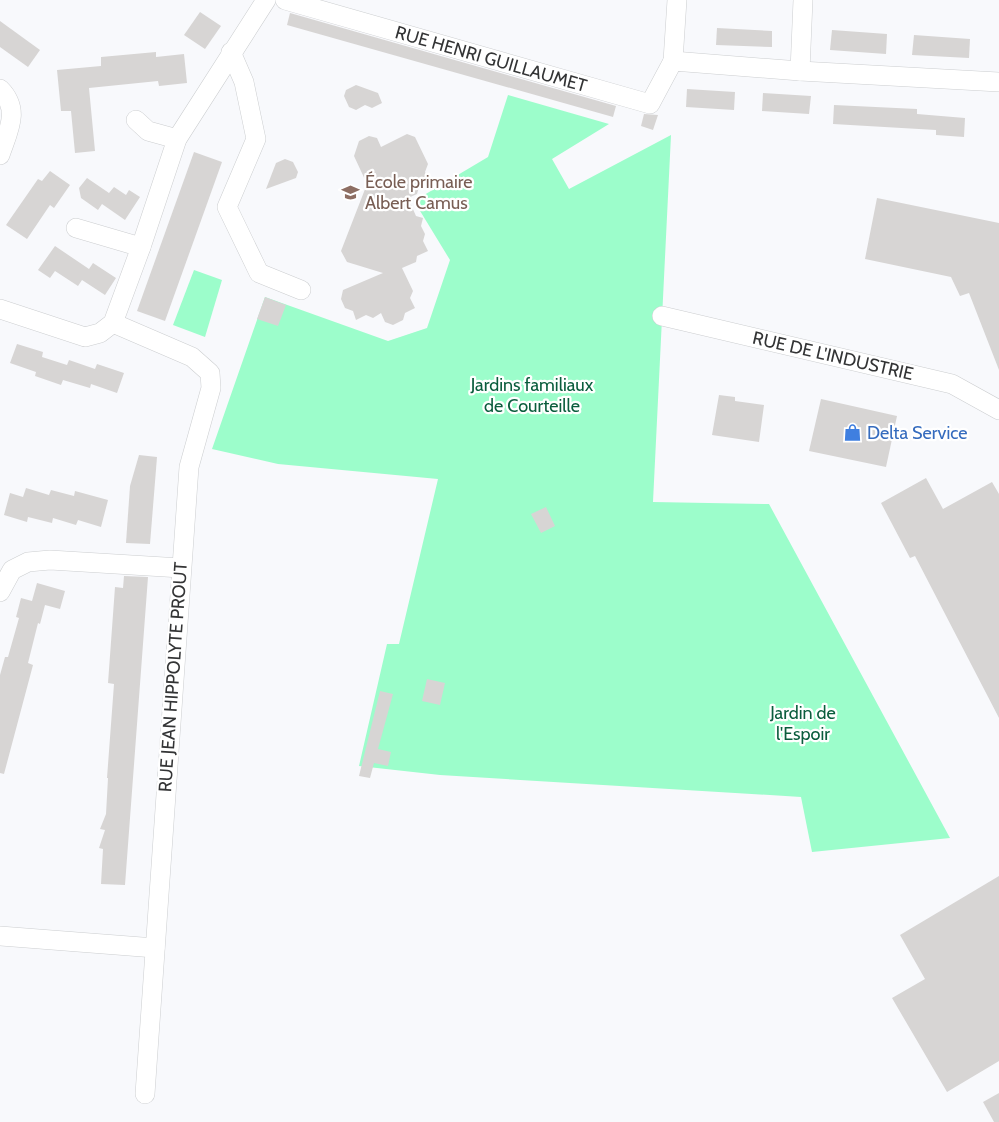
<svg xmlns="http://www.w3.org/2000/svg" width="999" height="1122" viewBox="0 0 999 1122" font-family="Cabin,sans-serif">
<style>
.green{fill:#9cfdcb}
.building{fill:#d7d5d4}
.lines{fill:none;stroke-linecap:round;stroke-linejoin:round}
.minor-casing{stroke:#ccced0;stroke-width:20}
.minor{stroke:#fff;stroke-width:19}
.labels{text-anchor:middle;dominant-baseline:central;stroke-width:4.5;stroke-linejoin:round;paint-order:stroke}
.street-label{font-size:18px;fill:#333435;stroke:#fff}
.education-label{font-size:18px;fill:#785e54;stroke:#fff;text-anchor:start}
.park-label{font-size:18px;fill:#0a5d3d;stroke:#fff}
.shop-label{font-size:18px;fill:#366cbe;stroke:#fff;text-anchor:start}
</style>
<rect width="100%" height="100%" fill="#f8f9fc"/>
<g class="green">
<polygon points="508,95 609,124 552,159 569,189 671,135 653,502 769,504 950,838 812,852 801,797 440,775 359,766 387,644 399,644 438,479 278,464 212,449 265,297 388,341 427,328 450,260 414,201 488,157"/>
<polygon points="194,270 222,280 205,337 173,325"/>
</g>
<g class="building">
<polygon points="200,12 221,26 205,49 184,35"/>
<polygon points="290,13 616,106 613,117 287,25"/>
<polygon points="0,21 40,50 28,67 0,47"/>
<polygon points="717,28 772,31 772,47 716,45"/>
<polygon points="832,30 887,34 886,54 830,50"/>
<polygon points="914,35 970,39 969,58 912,55"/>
<polygon points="156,52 156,57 184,54 187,83 159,86 158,81 89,88 95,151 75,153 71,111 61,111 57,70 101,66 101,57"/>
<polygon points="356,85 378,93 382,103 372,108 365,105 356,110 349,107 344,96 346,90"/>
<polygon points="687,89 735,92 734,110 686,107"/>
<polygon points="763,93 811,96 809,114 762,111"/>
<polygon points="834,105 917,109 917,114 965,118 964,137 936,135 936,130 833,124"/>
<polygon points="644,114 658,115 653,130 641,126"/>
<polygon points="407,134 415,137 428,164 425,172 430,182 419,187 417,194 408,198 416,216 423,218 421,226 425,234 423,241 428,251 417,256 416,262 402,268 413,291 410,298 415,308 405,313 403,320 393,325 385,322 381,313 373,318 366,315 356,320 353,311 345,308 341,299 343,290 383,273 347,262 341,251 367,184 354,156 359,141 369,136 377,138 381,147"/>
<polygon points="194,152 222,162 165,321 137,311"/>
<polygon points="285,159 293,162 298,172 296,178 266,189 276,163"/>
<polygon points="50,171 70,185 54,208 50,205 27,239 6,225 38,179 42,181"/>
<polygon points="87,178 109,193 114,187 126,195 129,190 140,197 125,220 102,204 98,210 81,198 79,188"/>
<polygon points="877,198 999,223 999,370 969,293 960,296 951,277 865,259"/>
<polygon points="55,246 89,269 93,263 116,278 105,295 82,280 78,286 55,271 50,278 38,270"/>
<polygon points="265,297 286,305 278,326 257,319"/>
<polygon points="17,344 43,352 42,357 67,365 69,360 95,369 97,364 124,373 117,393 91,384 90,388 63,380 61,385 35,376 36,372 10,363"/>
<polygon points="719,395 735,397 735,401 764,405 759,442 712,435"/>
<polygon points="821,399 897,416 886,467 809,451"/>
<polygon points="139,455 157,457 150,544 126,543 130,486"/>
<polygon points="926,478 943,509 992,482 999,494 999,718 915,556 910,558 881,503"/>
<polygon points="26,488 49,495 51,490 74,496 75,491 108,500 101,527 78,520 76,525 53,518 52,523 28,517 27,522 4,515 10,493 23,497"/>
<polygon points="546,507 555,526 541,533 531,514"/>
<polygon points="124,576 148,577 125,885 101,884 103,849 99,848 105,830 100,829 106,814 108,778 107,778 114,684 108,683 115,587 123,588"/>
<polygon points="37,583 65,591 60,609 45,605 40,624 38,623 28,663 33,665 4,774 0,773 0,675 5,657 8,657 19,618 16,617 21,598 32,601"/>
<polygon points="427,679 445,683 440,705 422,701"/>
<polygon points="380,691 393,694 378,749 391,752 388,766 374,763 370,778 359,776"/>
<polygon points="999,876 999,1061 947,1092 892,998 925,979 900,935"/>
<polygon points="999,1093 999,1122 994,1122 983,1102"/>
</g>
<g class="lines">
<defs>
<g id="minor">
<polyline points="285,0 650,104 673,61 800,71 999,82"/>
<polyline points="231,52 244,82 256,139 227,207 259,273 301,290"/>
<polyline points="673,61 677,0"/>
<polyline points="800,71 803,0"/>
<path d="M 0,89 C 21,110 8,131 0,155"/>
<polyline points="136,120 148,131 177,139"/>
<polyline points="76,228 141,247"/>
<polyline points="0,309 85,337 100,333 113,323 141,247 177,139 266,0"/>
<polyline points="662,316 952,384 999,410"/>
<polyline points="113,323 192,357 210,373 211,388 189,467 145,1094"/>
<polyline points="0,592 12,570 28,562 50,560 181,568"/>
<polyline points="0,936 155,948"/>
</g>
</defs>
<use href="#minor" class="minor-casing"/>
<use href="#minor" class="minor"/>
</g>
<defs>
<symbol id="school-bare" viewBox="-9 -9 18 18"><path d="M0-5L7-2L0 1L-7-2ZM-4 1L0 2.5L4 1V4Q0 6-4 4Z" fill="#8d6e63" stroke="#fff" stroke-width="2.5" paint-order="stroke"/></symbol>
<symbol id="shop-bare" viewBox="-9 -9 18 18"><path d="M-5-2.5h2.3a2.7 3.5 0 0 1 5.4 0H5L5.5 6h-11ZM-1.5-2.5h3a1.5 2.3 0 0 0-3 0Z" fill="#3f7fe0" stroke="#fff" stroke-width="2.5" paint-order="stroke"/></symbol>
</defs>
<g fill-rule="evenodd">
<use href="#school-bare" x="338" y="180" width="25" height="25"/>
<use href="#shop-bare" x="840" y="420" width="25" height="25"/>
</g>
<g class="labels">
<g class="street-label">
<text transform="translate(491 59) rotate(16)">RUE HENRI GUILLAUMET</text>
<text transform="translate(833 356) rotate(13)">RUE DE L'INDUSTRIE</text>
<text transform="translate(173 677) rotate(-86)">RUE JEAN HIPPOLYTE PROUT</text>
</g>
<g class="education-label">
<text x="365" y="182">École primaire<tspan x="365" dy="21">Albert Camus</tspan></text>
</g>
<g class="park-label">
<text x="532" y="385">Jardins familiaux<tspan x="532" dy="21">de Courteille</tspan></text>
<text x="803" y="713">Jardin de<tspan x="803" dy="21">l'Espoir</tspan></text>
</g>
<g class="shop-label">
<text x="867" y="433">Delta Service</text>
</g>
</g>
</svg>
